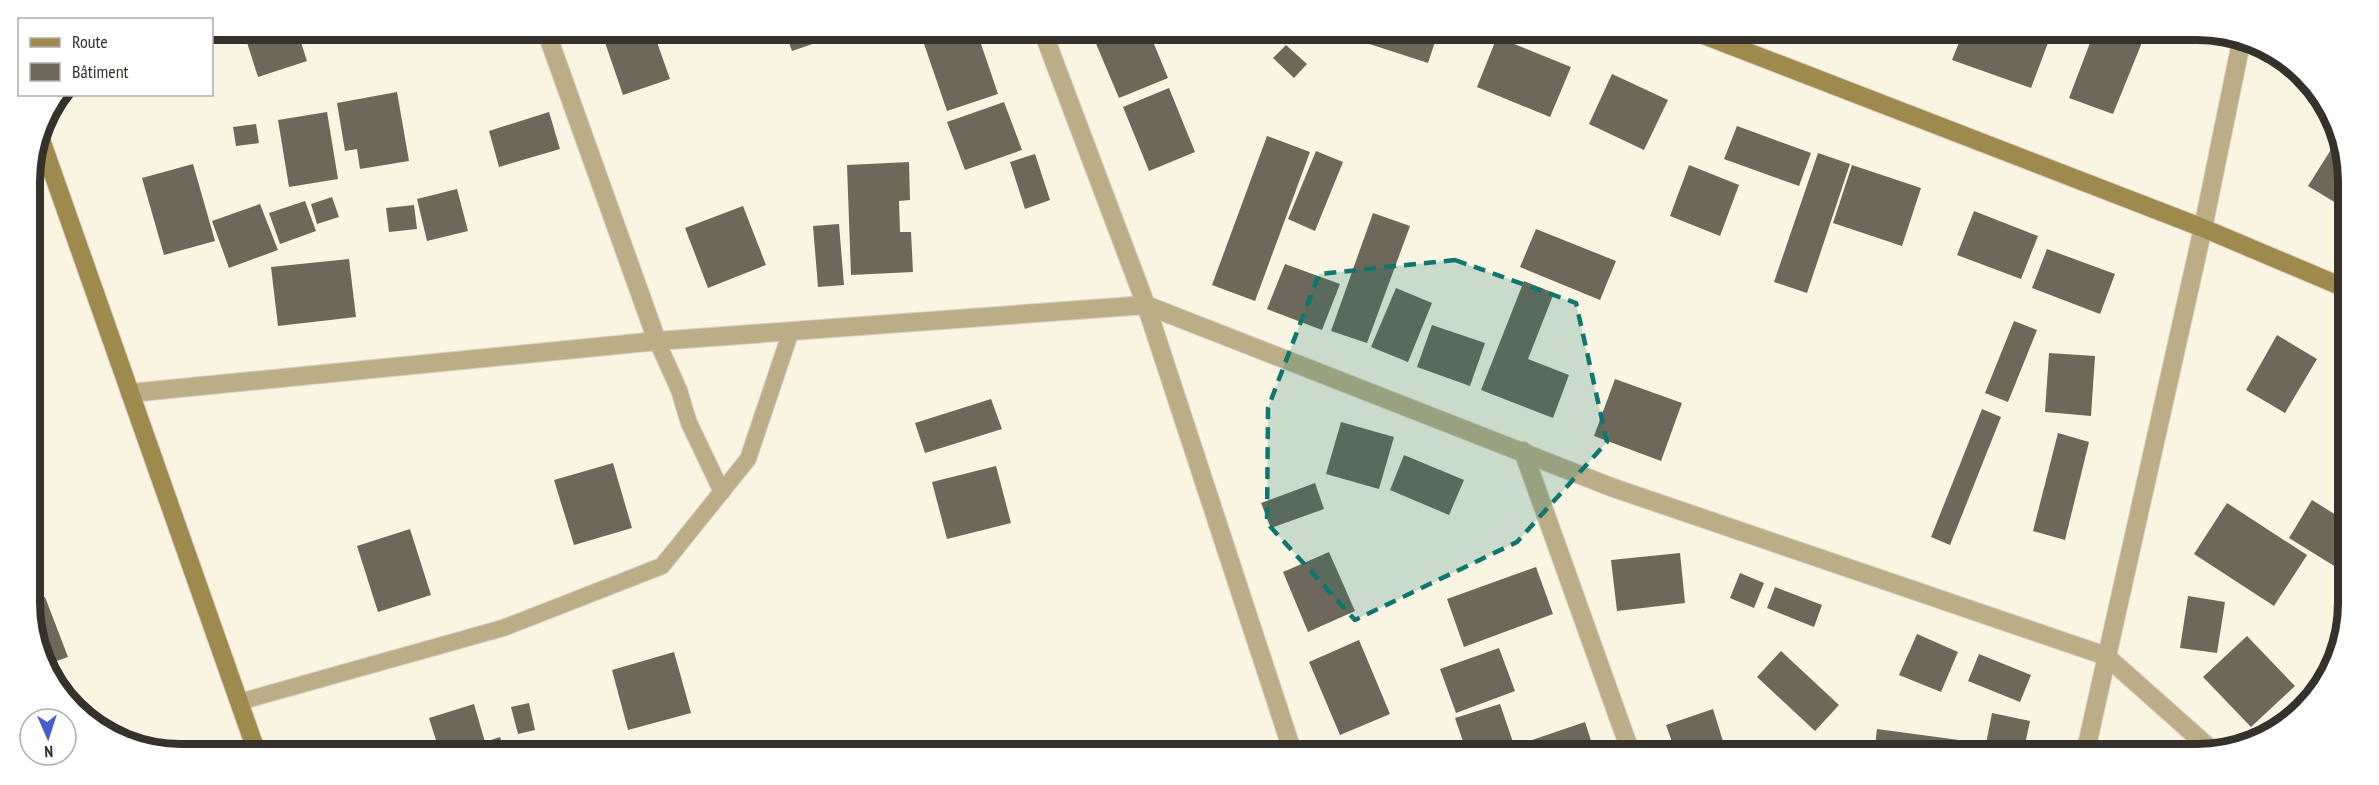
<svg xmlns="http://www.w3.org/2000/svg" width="2379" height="785" viewBox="0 0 2379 785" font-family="'PT Sans Narrow',sans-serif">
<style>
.building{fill:#6d6859}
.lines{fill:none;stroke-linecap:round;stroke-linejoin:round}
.lane-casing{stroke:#d7d1c2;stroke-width:18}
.street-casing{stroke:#d7d1c2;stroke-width:20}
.secondary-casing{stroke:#d7d1c2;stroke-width:20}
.lane{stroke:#bbad86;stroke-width:16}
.street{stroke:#bbad86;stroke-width:18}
.secondary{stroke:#9f8a4d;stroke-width:18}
.marked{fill:#0f766e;fill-opacity:0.2;stroke:#0f766e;stroke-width:4.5;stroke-dasharray:12 8;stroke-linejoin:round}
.rim{fill:none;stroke:#35322c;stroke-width:8}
</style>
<rect width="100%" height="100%" fill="#faf4e3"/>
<g class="building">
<polygon points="243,30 297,30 307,61 258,77"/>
<polygon points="601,31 653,31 670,79 623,95"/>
<polygon points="785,32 827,32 830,38 792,51"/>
<polygon points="920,32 977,32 998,94 947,111"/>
<polygon points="1091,32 1149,32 1168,78 1119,98"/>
<polygon points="1356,33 1438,33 1428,63 1354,39"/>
<polygon points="1962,35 2051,35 2031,88 1952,60"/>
<polygon points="2093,35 2145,35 2113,114 2069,98"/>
<polygon points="1497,37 1571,67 1550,117 1477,87"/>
<polygon points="1286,45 1307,64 1294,78 1273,58"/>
<polygon points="1612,74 1668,100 1644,150 1589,124"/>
<polygon points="1169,88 1195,152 1149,171 1123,107"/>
<polygon points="397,92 409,161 360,169 357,149 345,151 337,103"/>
<polygon points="1004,102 1022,150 965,170 947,122"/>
<polygon points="327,112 338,179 289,187 278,120"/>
<polygon points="549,112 560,149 499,167 489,131"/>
<polygon points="256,124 259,143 236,146 233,127"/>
<polygon points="1737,126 1811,153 1799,186 1724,159"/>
<polygon points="1267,136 1310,152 1255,301 1212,285"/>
<polygon points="2332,148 2346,157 2346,209 2308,186"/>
<polygon points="1316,151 1343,162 1315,231 1288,219"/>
<polygon points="1818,153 1850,164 1807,293 1774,282"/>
<polygon points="1035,154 1050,200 1025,209 1010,162"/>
<polygon points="909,162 910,200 899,201 900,232 911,232 913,272 851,275 847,165"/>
<polygon points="193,164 215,241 164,255 142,178"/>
<polygon points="1689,165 1739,185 1720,236 1670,216"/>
<polygon points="1852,165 1921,188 1902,246 1833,223"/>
<polygon points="457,189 468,231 427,241 417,199"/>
<polygon points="332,197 339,217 317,224 311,204"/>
<polygon points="305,201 316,231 280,244 269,213"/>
<polygon points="260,204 278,250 229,268 212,221"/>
<polygon points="414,205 417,229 389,232 386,208"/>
<polygon points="743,206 766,265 708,288 685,228"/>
<polygon points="1974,211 2038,236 2021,279 1957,255"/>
<polygon points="1373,213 1410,226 1367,343 1331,331"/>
<polygon points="839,224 844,285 818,287 813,226"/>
<polygon points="1536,229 1616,261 1600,300 1520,267"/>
<polygon points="2047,249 2115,274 2100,314 2032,288"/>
<polygon points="349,259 356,317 278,326 271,267"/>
<polygon points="1285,264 1340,284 1322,330 1267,309"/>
<polygon points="1524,281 1554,293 1528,359 1569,375 1553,418 1481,390"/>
<polygon points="1396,288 1432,303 1408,362 1371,347"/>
<polygon points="2014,321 2037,330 2008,402 1985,393"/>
<polygon points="1432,325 1485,343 1470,386 1417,367"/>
<polygon points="2277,335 2317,359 2285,413 2246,390"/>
<polygon points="2049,353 2095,356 2091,416 2045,412"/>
<polygon points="1615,379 1682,403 1661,461 1594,436"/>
<polygon points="991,399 1002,429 925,453 915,423"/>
<polygon points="1982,409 2001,417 1950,545 1931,537"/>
<polygon points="1341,422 1394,437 1379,489 1326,474"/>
<polygon points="2058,433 2089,442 2065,540 2033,531"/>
<polygon points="1404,455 1464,480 1449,515 1390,490"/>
<polygon points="613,463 632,528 574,545 554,480"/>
<polygon points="996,466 1011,523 947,539 932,482"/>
<polygon points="1315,483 1324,509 1271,528 1261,503"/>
<polygon points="2312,500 2344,520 2344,572 2289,538"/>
<polygon points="2227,503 2307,555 2274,606 2194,554"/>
<polygon points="410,529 431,595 378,612 357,546"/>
<polygon points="1329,552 1355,611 1308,632 1283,572"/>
<polygon points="1680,553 1685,603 1617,611 1611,560"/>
<polygon points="1536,567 1553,614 1464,647 1447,599"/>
<polygon points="1740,573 1764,583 1754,608 1730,598"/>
<polygon points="1775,587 1822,605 1814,627 1767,608"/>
<polygon points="2188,596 2225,602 2217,653 2180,648"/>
<polygon points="45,597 68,657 48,664 33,633 33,602"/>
<polygon points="1917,634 1958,652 1941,692 1899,675"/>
<polygon points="2247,636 2295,686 2251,727 2203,677"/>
<polygon points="1359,640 1390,714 1340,735 1309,662"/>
<polygon points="1499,648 1515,691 1456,713 1440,669"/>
<polygon points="1781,651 1839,705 1815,731 1757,677"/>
<polygon points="674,652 691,713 628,730 612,670"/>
<polygon points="1979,654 2031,675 2020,702 1968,681"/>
<polygon points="529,703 535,730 518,734 511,707"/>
<polygon points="474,704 485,742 500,737 505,751 439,750 429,718"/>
<polygon points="1500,704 1514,745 1490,753 1467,753 1455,718"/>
<polygon points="1713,709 1727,754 1676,753 1666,725"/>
<polygon points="1992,713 2030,721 2023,754 1984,754"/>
<polygon points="1585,722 1595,753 1536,753 1532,740"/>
<polygon points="1877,729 1959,740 1957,754 1874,754"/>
</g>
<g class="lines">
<defs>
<g id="lane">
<polyline points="657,341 679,390 689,423 722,492"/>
<polyline points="239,702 503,628 662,566 748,459 791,331"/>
</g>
<g id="street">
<polyline points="546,31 657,341"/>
<polyline points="1043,32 1146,305 1611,487 2106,656 2214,752"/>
<polyline points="130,393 657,341 1146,305 1293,753"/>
<polyline points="1523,451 1631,753"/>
<polyline points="2085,754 2203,228 2242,38"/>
</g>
<g id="secondary">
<polyline points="1701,34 2203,228 2345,288"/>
<polyline points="39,134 256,750"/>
</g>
</defs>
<use href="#lane" class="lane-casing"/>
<use href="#street" class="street-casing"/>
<use href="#secondary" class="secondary-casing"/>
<use href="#lane" class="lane"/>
<use href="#street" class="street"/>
<use href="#secondary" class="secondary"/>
</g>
<path class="marked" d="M 1455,260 L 1576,303 L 1607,442 L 1517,542 L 1355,620 L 1267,523 L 1268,408 L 1319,274 Z"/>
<path d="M0 0H2379V785H0ZM181 40H2197A141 141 0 0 1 2338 181V603A141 141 0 0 1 2197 744H181A141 141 0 0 1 40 603V181A141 141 0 0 1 181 40Z" fill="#fff" fill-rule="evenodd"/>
<path class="rim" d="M181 40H2197A141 141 0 0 1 2338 181V603A141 141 0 0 1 2197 744H181A141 141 0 0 1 40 603V181A141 141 0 0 1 181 40Z"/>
<rect x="18" y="18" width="195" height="78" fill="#ffffff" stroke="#aeadab" stroke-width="1.5"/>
<rect x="30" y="38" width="30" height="9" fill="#9f8a4d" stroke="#aeadab" stroke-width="1.5"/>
<text x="72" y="48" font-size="18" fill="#35322c">Route</text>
<rect x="30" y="63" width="30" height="18" fill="#6d6859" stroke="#aeadab" stroke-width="1.5"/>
<text x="72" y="78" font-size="18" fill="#35322c">Bâtiment</text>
<g transform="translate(48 737) rotate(177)"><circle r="28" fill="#ffffff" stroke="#aeadab" stroke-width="1.5"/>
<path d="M0-4.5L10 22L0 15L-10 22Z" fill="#465dd1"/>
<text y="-9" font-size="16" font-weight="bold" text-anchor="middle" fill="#35322c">N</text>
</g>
</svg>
